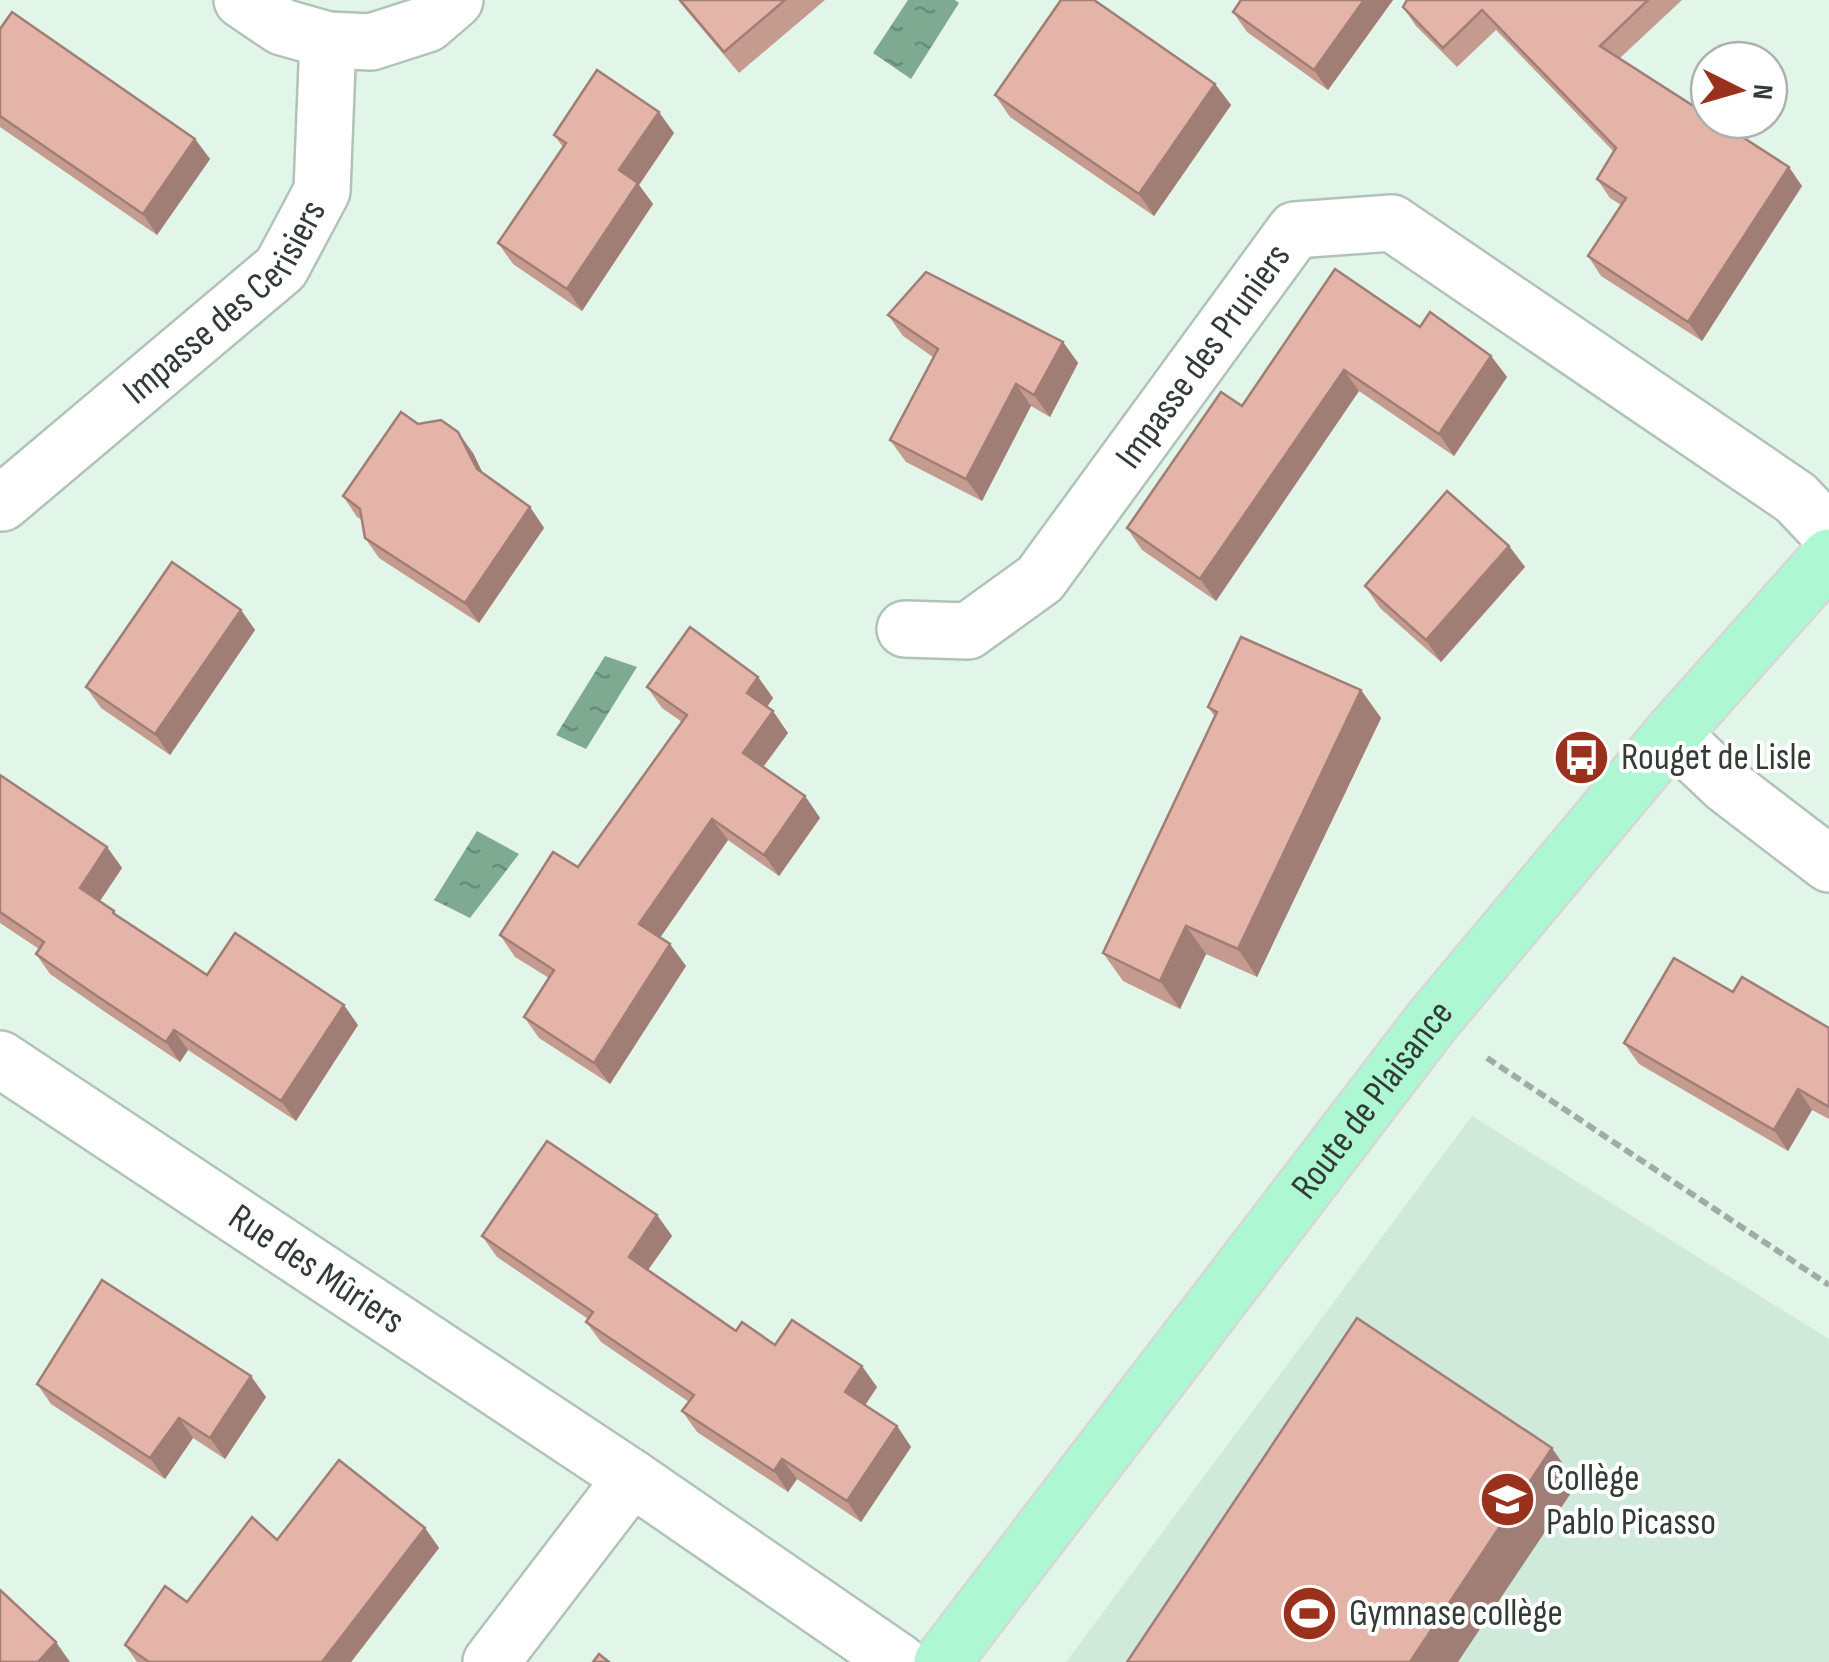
<svg xmlns="http://www.w3.org/2000/svg" width="1829" height="1662" viewBox="0 0 1829 1662" font-family="'Sofia Sans Condensed',sans-serif">
<style>
.built{fill:#cfeada}
.water{fill:url(#water-ripples)}
.lines{fill:none;stroke-linecap:round;stroke-linejoin:round}
.minor-casing{stroke:#b1c3b8;stroke-width:60}
.major-casing{stroke:#d6d8d7;stroke-width:60}
.path{stroke:#9fada4;stroke-width:6;stroke-dasharray:10 5;stroke-linecap:butt}
.minor{stroke:#fff;stroke-width:55}
.major{stroke:#aef7d3;stroke-width:55}
.wall{fill:#c59b90}
.shaded-wall{fill:#a07e76}
.building{fill:#e5b4a8;stroke:#a07e76;stroke-width:2.5}
.labels{text-anchor:middle;dominant-baseline:central;stroke-width:8;stroke-linejoin:round;paint-order:stroke}
.street-label{font-size:38px;fill:#333b36;stroke:#fff}
.poi-label{font-size:38px;fill:#333b36;stroke:#fff;text-anchor:start}
</style>
<defs>
<pattern id="water-ripples" width="26" height="14" patternUnits="userSpaceOnUse" patternTransform="scale(2.5)"><rect width="26" height="14" fill="#7eaa91"/><path d="M2 4q2-2 4 0t4 0M15 11q2-2 4 0t4 0" fill="none" stroke="#688c77"/></pattern>
</defs>
<rect width="100%" height="100%" fill="#e2f5e9"/>
<polygon class="built" points="1472,1116 1829,1339 1829,1662 1066,1662"/>
<g class="water">
<polygon points="908,0 955,0 959,3 911,79 873,53"/>
<polygon points="605,656 637,667 586,749 556,735"/>
<polygon points="477,831 519,854 470,918 434,900"/>
</g>
<g class="lines">
<defs>
<g id="minor">
<polyline points="242,0 282,27 328,40 371,42 427,24 455,0"/>
<path id="s1" d="M 2,503 L 281,268 L 322,191 L 328,40"/>
<path id="s2" d="M 905,629 L 968,631 L 1040,579 L 1295,230 L 1392,223 L 1796,498 L 1829,533"/>
<polyline points="1672,734 1727,786 1829,864"/>
<path id="s3" d="M 0,1059 L 632,1478 L 899,1662"/>
<polyline points="491,1662 632,1478"/>
</g>
<g id="major">
<path id="s4" d="M 942,1662 L 1432,1021 L 1672,734 L 1829,557"/>
</g>
</defs>
<use href="#minor" class="minor-casing"/>
<use href="#major" class="major-casing"/>
<polyline class="path" points="1487,1058 1829,1285"/>
<use href="#minor" class="minor"/>
<use href="#major" class="major"/>
</g>
<g class="wall">
<polygon points="678,0 825,0 739,73"/>
<polygon points="1241,0 1393,0 1328,90 1247,32 1233,12"/>
<polygon points="1407,0 1682,0 1620,58 1802,186 1702,341 1601,276 1588,256 1621,205 1610,198 1597,179 1614,152 1496,30 1457,67 1416,26 1403,7"/>
<polygon points="0,29 195,139 210,159 157,235 0,127"/>
<polygon points="1215,84 1231,105 1154,216 1010,117 995,95"/>
<polygon points="674,133 639,185 653,204 582,311 513,264 498,243 563,147 554,135"/>
<polygon points="888,315 1063,342 1078,363 1050,417 1031,406 982,501 906,462 890,440 933,357 903,336"/>
<polygon points="1420,327 1491,356 1507,377 1454,456 1359,391 1216,601 1142,550 1127,528 1242,406"/>
<polygon points="418,424 473,453 483,474 530,507 544,528 479,623 379,558 365,538 362,520 357,517 343,496"/>
<polygon points="1509,546 1525,567 1441,662 1380,608 1365,586"/>
<polygon points="241,610 255,630 170,755 101,708 86,687"/>
<polygon points="758,677 773,698 767,707 788,733 763,767 805,796 820,818 779,876 728,840 660,937 686,966 610,1084 539,1038 524,1017 549,978 515,957 500,935 578,867 682,722 662,708 647,687"/>
<polygon points="1361,690 1381,718 1257,977 1206,954 1180,1009 1123,981 1103,953 1215,717 1208,707"/>
<polygon points="0,775 107,847 122,868 100,901 114,911 118,916 207,975 358,1025 296,1121 188,1050 180,1062 111,1016 50,974 36,954 39,949 0,923"/>
<polygon points="1733,992 1829,1028 1829,1119 1812,1110 1788,1151 1639,1064 1624,1043"/>
<polygon points="657,1215 672,1236 648,1270 736,1331 775,1345 877,1387 865,1405 897,1426 911,1447 861,1522 797,1479 788,1492 697,1432 682,1411 689,1402 601,1342 586,1322 588,1319 497,1257 482,1236"/>
<polygon points="37,1384 266,1397 225,1459 193,1438 165,1479 51,1404"/>
<polygon points="425,1528 439,1548 351,1662 137,1662 125,1645 277,1540"/>
</g>
<g class="shaded-wall">
<polygon points="1364,0 1393,0 1328,90 1314,70"/>
<polygon points="1215,84 1231,105 1154,216 1139,194"/>
<polygon points="659,112 674,133 639,185 653,204 582,311 567,289 619,170"/>
<polygon points="195,139 210,159 157,235 143,214"/>
<polygon points="1789,167 1802,186 1702,341 1688,322"/>
<polygon points="1063,342 1078,363 1050,417 1034,395"/>
<polygon points="1491,356 1507,377 1454,456 1439,434"/>
<polygon points="1344,370 1359,391 1216,601 1200,579"/>
<polygon points="1016,384 1031,406 982,501 966,479"/>
<polygon points="458,432 473,453 491,490 477,469"/>
<polygon points="530,507 544,528 479,623 465,603"/>
<polygon points="1509,546 1525,567 1441,662 1426,640"/>
<polygon points="241,610 255,630 170,755 155,734"/>
<polygon points="758,677 773,698 762,714 747,693"/>
<polygon points="1361,690 1381,718 1257,977 1238,949"/>
<polygon points="773,711 788,733 758,774 743,753"/>
<polygon points="805,796 820,818 779,876 764,855"/>
<polygon points="712,819 728,840 655,945 639,924"/>
<polygon points="107,847 122,868 95,908 80,888"/>
<polygon points="1186,926 1206,954 1180,1009 1160,981"/>
<polygon points="670,944 686,966 610,1084 594,1063"/>
<polygon points="344,1005 358,1025 296,1121 281,1101"/>
<polygon points="174,1030 188,1050 180,1062 166,1042"/>
<polygon points="1798,1089 1812,1110 1788,1151 1774,1130"/>
<polygon points="657,1215 672,1236 643,1277 629,1257"/>
<polygon points="862,1366 877,1387 860,1413 845,1392"/>
<polygon points="251,1376 266,1397 225,1459 210,1438"/>
<polygon points="179,1418 193,1438 165,1479 150,1458"/>
<polygon points="897,1426 911,1447 861,1522 847,1501"/>
<polygon points="1552,1448 1577,1484 1458,1662 1410,1662"/>
<polygon points="782,1459 797,1479 788,1492 774,1471"/>
<polygon points="425,1528 439,1548 351,1662 322,1662"/>
<polygon points="56,1642 70,1662 38,1662"/>
</g>
<g class="building">
<polygon points="680,0 785,0 724,52"/>
<polygon points="1061,0 1094,0 1215,84 1139,194 995,95"/>
<polygon points="1241,0 1364,0 1314,70 1233,12"/>
<polygon points="1407,0 1648,0 1600,46 1709,116 1709,120 1716,120 1789,167 1688,322 1588,256 1626,198 1597,179 1616,148 1482,10 1443,48 1403,7"/>
<polygon points="12,12 195,139 143,214 0,116 0,29"/>
<polygon points="597,70 659,112 619,170 638,183 567,289 498,243 566,143 554,135"/>
<polygon points="1335,269 1420,327 1430,312 1491,356 1439,434 1344,370 1200,579 1127,528 1221,392 1242,406"/>
<polygon points="926,272 1063,342 1034,395 1016,384 966,479 890,440 938,349 888,315"/>
<polygon points="401,412 418,424 441,420 458,432 477,469 530,507 465,603 365,538 360,509 343,496"/>
<polygon points="1447,491 1509,546 1426,640 1365,586"/>
<polygon points="172,562 241,610 155,734 86,687"/>
<polygon points="690,627 758,677 747,693 773,711 743,753 805,796 764,855 712,819 639,924 670,944 594,1063 524,1017 554,970 500,935 553,852 578,867 687,715 647,687"/>
<polygon points="1241,637 1361,690 1238,949 1186,926 1160,981 1103,953 1217,712 1208,707"/>
<polygon points="0,775 107,847 80,888 114,911 113,913 207,975 235,933 344,1005 281,1101 174,1030 166,1042 97,996 36,954 44,942 0,912"/>
<polygon points="1674,958 1733,992 1742,977 1829,1028 1829,1107 1798,1089 1774,1130 1624,1043"/>
<polygon points="547,1141 657,1215 629,1257 736,1331 742,1322 775,1345 792,1320 862,1366 845,1392 897,1426 847,1501 782,1459 774,1471 682,1411 694,1395 586,1322 593,1312 482,1236"/>
<polygon points="102,1280 251,1376 210,1438 179,1418 150,1458 37,1384"/>
<polygon points="1357,1318 1552,1448 1410,1662 1127,1662"/>
<polygon points="339,1460 425,1528 322,1662 149,1662 125,1645 165,1586 187,1602 252,1517 277,1540"/>
<polygon points="0,1590 56,1642 38,1662 0,1662"/>
<polygon points="599,1654 609,1662 593,1662"/>
</g>
<defs>
<symbol id="bus-disc" viewBox="-11 -11 22 22"><circle r="9.5" fill="#9a311d" stroke="#fff"/><path d="M-5-6H5V4H4V6H2V4H-2V6H-4V4H-5ZM-3.5-4V0h7V-4ZM-3.5 1.2v1.5H-2V1.2ZM2 1.2v1.5H3.5V1.2Z" fill="#fff"/></symbol>
<symbol id="school-disc" viewBox="-11 -11 22 22"><circle r="9.5" fill="#9a311d" stroke="#fff"/><path d="M0-5L7-2L0 1L-7-2ZM-4 1L0 2.5L4 1V4Q0 6-4 4Z" fill="#fff"/></symbol>
<symbol id="stadium-disc" viewBox="-11 -11 22 22"><circle r="9.5" fill="#9a311d" stroke="#fff"/><path d="M0-5a6.5 5 0 1 0 0 10a6.5 5 0 1 0 0-10ZM-3.5-1.8h7v3.6h-7Z" fill="#fff"/></symbol>
</defs>
<g fill-rule="evenodd">
<use href="#bus-disc" x="1550" y="726" width="63" height="63"/>
<use href="#school-disc" x="1476" y="1468" width="63" height="63"/>
<use href="#stadium-disc" x="1278" y="1582" width="63" height="63"/>
</g>
<g class="labels">
<g class="street-label">
<text stroke="none"><textPath href="#s1" startOffset="302">Impasse des Cerisiers</textPath></text>
<text stroke="none"><textPath href="#s2" startOffset="428">Impasse des Pruniers</textPath></text>
<text stroke="none"><textPath href="#s4" startOffset="708">Route de Plaisance</textPath></text>
<text stroke="none"><textPath href="#s3" startOffset="380">Rue des Mûriers</textPath></text>
</g>
<g class="poi-label">
<text x="1621" y="757">Rouget de Lisle</text>
<text x="1546" y="1478">Collège<tspan x="1546" dy="44">Pablo Picasso</tspan></text>
<text x="1349" y="1613">Gymnase collège</text>
</g>
</g>
<g transform="translate(1739 90) rotate(95)"><circle r="48" fill="#ffffff" stroke="#adb1af" stroke-width="2.5"/>
<path d="M0-8L18 38L0 25L-18 38Z" fill="#9a311d"/>
<text y="-15" font-size="28" font-weight="bold" text-anchor="middle" fill="#333b36">N</text>
</g>
</svg>
